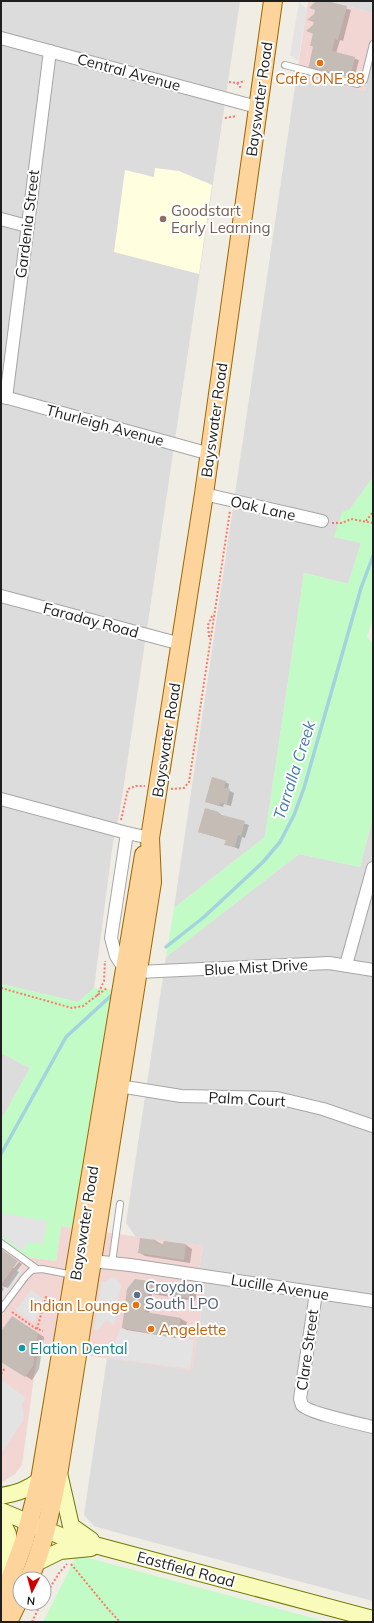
<svg xmlns="http://www.w3.org/2000/svg" width="374" height="1623" viewBox="0 0 374 1623" font-family="Mulish,sans-serif">
<style>
.residential{fill:#dddcdc}
.commercial{fill:#f1d6d4}
.education{fill:#ffffe0}
.park{fill:#c2fbc6}
.parking{fill:#e3e3e3}
.shadow{fill:#0003}
.lines{fill:none;stroke-linecap:round;stroke-linejoin:round}
.stream{stroke:#a5d2df;stroke-width:3.5}
.building{fill:#c5bcb5}
.lane-casing{stroke:#a6a6a6;stroke-width:8}
.street-casing{stroke:#a6a6a6;stroke-width:14}
.secondary-casing{stroke:#6d7a03;stroke-width:18}
.primary-casing{stroke:#9b6700;stroke-width:20}
.path{stroke:#fc796a;stroke-width:2;stroke-dasharray:2 2;stroke-linecap:butt}
.lane{stroke:#fff;stroke-width:6}
.street{stroke:#fff;stroke-width:12}
.secondary{stroke:#f8fbb9;stroke-width:16}
.primary{stroke:#fed49d;stroke-width:18}
.food-dot{fill:#e8710a;stroke:#fff;stroke-width:1.5}
.education-dot{fill:#8d6e63;stroke:#fff;stroke-width:1.5}
.service-dot{fill:#5c6f8a;stroke:#fff;stroke-width:1.5}
.culture-dot{fill:#0f9aa8;stroke:#fff;stroke-width:1.5}
.labels{text-anchor:middle;dominant-baseline:central;stroke-width:4;stroke-linejoin:round;paint-order:stroke}
.street-label{font-size:15px;fill:#1f1f1f;stroke:#fff}
.food-label{font-size:15px;fill:#c56008;stroke:#fff}
.education-label{font-size:15px;fill:#785e54;stroke:#fff;text-anchor:start}
.service-label{font-size:15px;fill:#4e5e75;stroke:#fff;text-anchor:start}
.culture-label{font-size:15px;fill:#0d838f;stroke:#fff;text-anchor:start}
.water-label{font-size:16px;font-style:italic;fill:#4679a9;stroke:#fff}
</style>
<rect width="100%" height="100%" fill="#f0ede5"/>
<g class="residential">
<polygon points="1,1 240,1 120,811 113,842 94,988 78,1002 1,984"/>
<polygon points="329,1 373,1 373,13"/>
<polygon points="373,59 373,477 350,509 334,537 361,543 348,584 304,573 265,837 174,908 297,73 365,91"/>
<polygon points="373,817 373,1601 126,1535 94,1526 84,1515 107,1358 192,1370 205,1289 196,1287 203,1246 136,1237 126,1223 166,957 299,854 360,867"/>
<polygon points="1,1053 30,1068 1,1120"/>
</g>
<g class="commercial">
<polygon points="308,1 329,1 373,13 373,59 365,91 297,73"/>
<polygon points="61,1226 203,1246 196,1287 205,1288 192,1371 38,1348 22,1465 15,1474 1,1483 1,1239 27,1257 56,1261"/>
</g>
<polygon class="education" points="155,168 179,171 212,185 199,274 114,252 125,170 154,177"/>
<g class="park">
<polygon points="373,477 373,618 367,637 373,643 373,817 360,867 299,854 166,957 174,908 265,837 304,573 348,584 361,543 334,537 342,512 350,509"/>
<polygon points="1,984 78,1002 94,988 115,990 77,1228 61,1226 56,1261 27,1257 1,1239 1,1120 30,1068 1,1053"/>
<polygon points="77,1555 328,1622 43,1622"/>
</g>
<g class="parking">
<polygon points="299,2 307,9 298,61 290,55"/>
<polygon points="1,1213 47,1221 43,1244 29,1242 23,1251 1,1236"/>
<polygon points="18,1266 23,1270 1,1302 1,1292"/>
<polygon points="114,1276 121,1285 114,1326 107,1320 98,1330 94,1330 102,1282 105,1282"/>
<polygon points="31,1290 44,1299 34,1323 16,1310"/>
<polygon points="120,1329 194,1340 190,1369 109,1358"/>
<polygon points="1,1379 26,1398 22,1404 24,1419 1,1454"/>
</g>
<g class="shadow">
<polygon points="317,1 323,1 351,10 343,41 340,40 336,53 359,60 354,79 331,72 330,76 313,72 314,47 311,45 314,34 307,31 314,26 314,22 309,20 315,14 316,10 311,8"/>
<polygon points="225,782 229,784 228,790 234,793 231,806 224,804 223,807 207,802"/>
<polygon points="219,813 223,816 249,825 245,838 242,837 239,849 225,844 226,840 199,832"/>
<polygon points="156,1241 163,1245 165,1242 186,1245 192,1249 190,1263 145,1256 139,1252"/>
<polygon points="1,1249 12,1268 14,1268 19,1262 22,1264 17,1271 19,1272 8,1288 1,1286"/>
<polygon points="1,1286 4,1289 1,1293"/>
<polygon points="190,1288 197,1292 195,1301 152,1294 149,1314 181,1319 187,1322 185,1332 177,1330 176,1338 127,1330 123,1328 128,1289"/>
<polygon points="12,1317 44,1337 39,1369 32,1380 1,1361 1,1333"/>
</g>
<g class="lines">
<g class="stream">
<polyline points="166,947 204,917 263,862 280,842 294,815 304,788 361,588 373,556"/>
<polyline points="1,1154 66,1037 114,993"/>
</g>
</g>
<g class="building">
<polygon points="316,1 327,1 347,6 338,40 335,39 332,51 355,57 350,77 326,71 325,74 308,70 313,46 310,46 313,33 306,31 313,25 314,21 307,20 314,14 315,10 309,8"/>
<polygon points="212,777 226,781 224,788 230,789 227,804 220,803 219,806 205,802"/>
<polygon points="205,808 219,812 218,814 245,821 241,836 238,835 235,847 224,845 226,840 198,832"/>
<polygon points="140,1238 156,1240 156,1243 163,1244 164,1241 186,1244 184,1260 138,1253"/>
<polygon points="1,1249 18,1261 1,1285"/>
<polygon points="135,1279 191,1287 189,1298 148,1292 145,1312 181,1318 179,1329 174,1328 172,1337 122,1328 127,1289"/>
<polygon points="12,1316 38,1333 33,1366 25,1377 1,1362 1,1331"/>
</g>
<g class="lines">
<defs>
<g id="lane">
<polyline points="285,65 357,84 364,80 373,44"/>
<polyline points="1,1243 37,1269"/>
<polyline points="112,1263 120,1204"/>
<polyline points="1,1309 25,1277 32,1270 42,1269 68,1274 72,1272"/>
</g>
<g id="street">
<polyline points="1,38 257,107"/>
<polyline points="1,219 27,226"/>
<polyline points="1,396 210,454"/>
<polyline points="6,398 50,51"/>
<polyline points="204,494 322,521"/>
<polyline points="1,596 181,644"/>
<polyline points="1,799 127,833 150,838"/>
<polyline points="346,965 373,868"/>
<polyline points="125,970 116,956 111,938 127,833"/>
<polyline points="138,972 329,963 373,970"/>
<polyline points="119,1086 181,1096 277,1098 323,1109 373,1126"/>
<polyline points="92,1261 130,1265 373,1301"/>
<path d="M 316,1293 L 300,1399 C 301,1401 301,1403 302,1405 C 308,1413 361,1424 373,1427"/>
</g>
<g id="secondary">
<polyline points="59,1473 71,1526 91,1540"/>
<path d="M 1,1496 C 16,1493 28,1490 40,1480"/>
<polyline points="1,1511 61,1536 373,1619"/>
<polyline points="1,1520 8,1534 8,1579"/>
<polyline points="36,1563 60,1551 91,1548"/>
</g>
<g id="primary">
<path d="M 29,1579 C 45,1544 51,1506 59,1469 L 152,882 L 150,838 L 204,494 L 273,1"/>
<polyline points="1,1604 24,1542 40,1480 144,855"/>
<polyline points="8,1622 20,1597"/>
</g>
</defs>
<use href="#lane" class="lane-casing"/>
<use href="#street" class="street-casing"/>
<use href="#secondary" class="secondary-casing"/>
<use href="#primary" class="primary-casing"/>
<g class="path">
<polyline points="229,82 237,83 241,88"/>
<polyline points="237,83 245,81"/>
<polyline points="225,118 237,116"/>
<polyline points="211,214 227,215"/>
<polyline points="366,521 373,512"/>
<polyline points="332,523 342,523 351,519 373,523"/>
<polyline points="209,637 208,625 213,614"/>
<polyline points="171,789 184,788 189,782 230,511"/>
<polyline points="121,820 128,789 136,786 145,786"/>
<polyline points="1,988 72,1008 83,1006 107,988"/>
<polyline points="97,996 104,981 105,961"/>
<polyline points="12,1312 35,1328 43,1331"/>
<polyline points="37,1329 46,1297 48,1298"/>
<polyline points="1,1366 2,1366"/>
<polyline points="1,1374 5,1368"/>
<polyline points="71,1564 108,1609 120,1622"/>
<polyline points="44,1598 59,1573 67,1564"/>
<polyline points="32,1622 41,1603"/>
</g>
<use href="#lane" class="lane"/>
<use href="#street" class="street"/>
<use href="#secondary" class="secondary"/>
<use href="#primary" class="primary"/>
</g>
<g class="food-dot">
<circle cx="320" cy="63" r="4"/>
<circle cx="136" cy="1305" r="4"/>
<circle cx="151" cy="1329" r="4"/>
</g>
<circle class="education-dot" cx="163" cy="219" r="4"/>
<circle class="service-dot" cx="137" cy="1295" r="4"/>
<circle class="culture-dot" cx="22" cy="1348" r="4"/>
<g class="labels">
<g class="street-label">
<text transform="translate(129 72) rotate(15)">Central Avenue</text>
<text transform="translate(259 99) rotate(-82)">Bayswater Road</text>
<text transform="translate(27 224) rotate(-83)">Gardenia Street</text>
<text transform="translate(214 420) rotate(-82)">Bayswater Road</text>
<text transform="translate(105 425) rotate(15)">Thurleigh Avenue</text>
<text transform="translate(263 508) rotate(13)">Oak Lane</text>
<text transform="translate(91 620) rotate(15)">Faraday Road</text>
<text transform="translate(166 740) rotate(-81)">Bayswater Road</text>
<text transform="translate(256 967) rotate(-3)">Blue Mist Drive</text>
<text transform="translate(247 1099) rotate(3)">Palm Court</text>
<text transform="translate(84 1223) rotate(-81)">Bayswater Road</text>
<text transform="translate(280 1287) rotate(9)">Lucille Avenue</text>
<text transform="translate(307 1350) rotate(-82)">Clare Street</text>
<text transform="translate(186 1569) rotate(15)">Eastfield Road</text>
</g>
<g class="food-label">
<text x="320" y="78">Cafe ONE 88</text>
<text x="128" y="1305" text-anchor="end">Indian Lounge</text>
<text x="159" y="1329" text-anchor="start">Angelette</text>
</g>
<g class="education-label">
<text x="171" y="210">Goodstart<tspan x="171" dy="17">Early Learning</tspan></text>
</g>
<g class="service-label">
<text x="145" y="1286">Croydon<tspan x="145" dy="17">South LPO</tspan></text>
</g>
<g class="culture-label">
<text x="30" y="1348">Elation Dental</text>
</g>
<g class="water-label">
<text transform="translate(294 770) rotate(-72)">Tarralla Creek</text>
</g>
</g>
<rect width="374" height="1623" fill="none" stroke="#1f1f1f" stroke-width="4"/>
<g transform="translate(32 1591) rotate(186)"><circle r="19" fill="#ffffff" stroke="#a5a5a5"/>
<path d="M0-3L7 15L0 10L-7 15Z" fill="#cf0001"/>
<text y="-6" font-size="11" font-weight="bold" text-anchor="middle" fill="#1f1f1f">N</text>
</g>
</svg>
